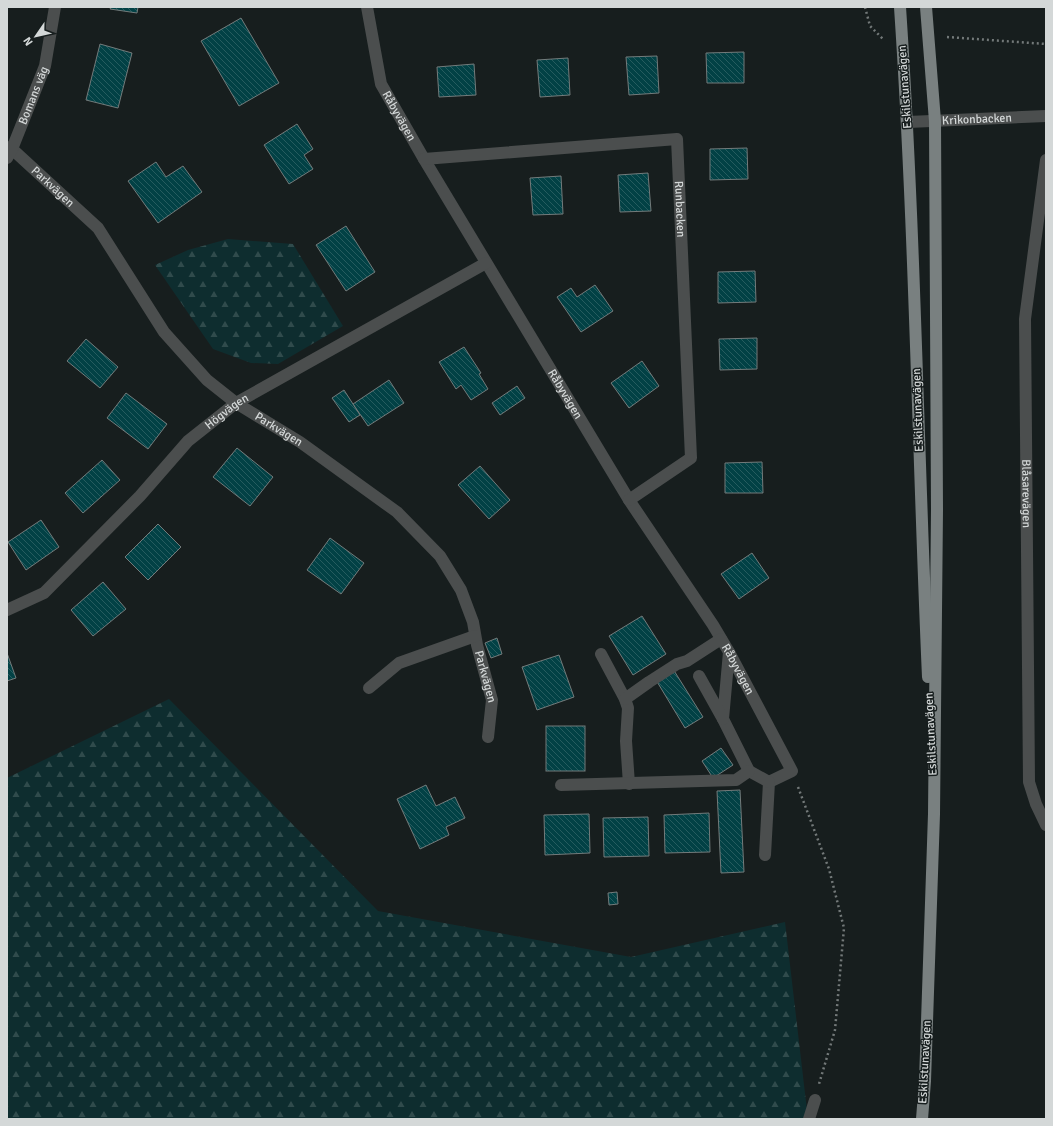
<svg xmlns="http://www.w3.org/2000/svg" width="1053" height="1126" viewBox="0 0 1053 1126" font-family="Signika,sans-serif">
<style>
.forest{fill:url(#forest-firs)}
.building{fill:url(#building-back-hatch);stroke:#737b7b}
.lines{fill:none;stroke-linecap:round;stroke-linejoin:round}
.path{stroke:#737979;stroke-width:2.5;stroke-dasharray:2 3;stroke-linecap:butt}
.minor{stroke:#4b4e4e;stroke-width:12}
.major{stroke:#798080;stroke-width:12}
.labels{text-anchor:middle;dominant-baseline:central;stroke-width:3;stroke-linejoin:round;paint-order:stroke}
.street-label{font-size:12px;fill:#d4d8d8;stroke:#171e1e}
</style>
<defs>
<pattern id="forest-firs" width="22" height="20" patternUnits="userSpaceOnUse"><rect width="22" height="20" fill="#0e2d2f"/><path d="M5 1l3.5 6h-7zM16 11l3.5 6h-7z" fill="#304b4c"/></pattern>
<pattern id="building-back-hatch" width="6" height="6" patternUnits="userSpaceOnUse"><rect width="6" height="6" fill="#024145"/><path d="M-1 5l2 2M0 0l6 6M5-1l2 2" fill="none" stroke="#265c5f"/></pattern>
</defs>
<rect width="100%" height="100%" fill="#171e1e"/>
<g class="forest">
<polygon points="228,239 293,244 343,326 278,364 251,363 213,349 155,265 188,250"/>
<polygon points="169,699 378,911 631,957 785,922 808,1119 7,1119 7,778"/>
</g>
<g class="building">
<polygon points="111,7 138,7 137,13 110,9"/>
<polygon points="241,18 279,83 239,106 201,41"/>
<polygon points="100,44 132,53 118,108 86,100"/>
<polygon points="744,52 744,83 707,83 706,53"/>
<polygon points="657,56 659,93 629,95 626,57"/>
<polygon points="568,58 570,95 540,97 537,60"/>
<polygon points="474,64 476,95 439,97 437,67"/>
<polygon points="297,124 313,149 304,155 313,169 289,184 264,145"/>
<polygon points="747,148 748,179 710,180 710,149"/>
<polygon points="156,162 166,177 183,166 202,192 158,223 128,181"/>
<polygon points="648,173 651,211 620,212 618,175"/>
<polygon points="561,176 563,214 533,215 530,178"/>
<polygon points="346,226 375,272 346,291 316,245"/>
<polygon points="755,271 756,302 718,303 718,272"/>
<polygon points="595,285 613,311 581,332 557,297 571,288 577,297"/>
<polygon points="757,338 757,369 720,370 719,339"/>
<polygon points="86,339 118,367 100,388 67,361"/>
<polygon points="464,347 481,373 479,374 488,389 471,400 461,385 456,389 439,362"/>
<polygon points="642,361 659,386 629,408 611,383"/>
<polygon points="389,380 404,403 368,426 353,404"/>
<polygon points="517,386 525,398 500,415 492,403"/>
<polygon points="344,390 360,415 349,422 332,398"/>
<polygon points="126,393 167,424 148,449 107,418"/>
<polygon points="237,448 273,477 250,506 213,477"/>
<polygon points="102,460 120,480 83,513 65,493"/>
<polygon points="762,462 763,493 725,493 725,463"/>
<polygon points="480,466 510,500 489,519 458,485"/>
<polygon points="41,520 59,547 26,570 8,542"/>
<polygon points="158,524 181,547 148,580 125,557"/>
<polygon points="330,538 364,563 341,594 307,570"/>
<polygon points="752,553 769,578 739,599 721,574"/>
<polygon points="103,582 126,609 93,636 71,610"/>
<polygon points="642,616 666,654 633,675 609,636"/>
<polygon points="497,638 502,654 491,658 485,643"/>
<polygon points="7,653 16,678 7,681"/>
<polygon points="559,655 574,697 537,710 522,667"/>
<polygon points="673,669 703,717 685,728 656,680"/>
<rect x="546" y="726" width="39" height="45"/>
<polygon points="721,748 733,765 713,778 702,761"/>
<polygon points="426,785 436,806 455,797 465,818 446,827 449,835 420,849 397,799"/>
<polygon points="740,790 744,872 721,873 717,791"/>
<polygon points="709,813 710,852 665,853 664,815"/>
<polygon points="589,814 590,853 545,855 544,815"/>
<polygon points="648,817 649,856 604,857 603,818"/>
<polygon points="617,892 618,904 609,905 608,893"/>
</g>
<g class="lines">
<g class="path">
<polyline points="865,7 870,26 883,39"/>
<polyline points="947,37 1046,44"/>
<polyline points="798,787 829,869 844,928 835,1030 819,1084"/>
</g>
<g class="minor">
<path id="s1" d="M 367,7 L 381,84 L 424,159 L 629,500 L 713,625 L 729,652 L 792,771 L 769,782 L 765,855"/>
<path id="s2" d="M 908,122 L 1046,116"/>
<path id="s3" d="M 7,147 L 12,149 L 98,228 L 164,332 L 207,380 L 236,403 L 300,442 L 397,512 L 440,556 L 461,590 L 473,622 L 477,645 L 492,700 L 488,737"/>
<path id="s4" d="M 7,158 L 12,149 L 45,66 L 55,7"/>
<path id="s5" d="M 424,159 L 677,139 L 691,458 L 629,500"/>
<path id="s6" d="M 1046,160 L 1025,319 L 1029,782 L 1036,804 L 1046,825"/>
<path id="s7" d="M 7,610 L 44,593 L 140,496 L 188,441 L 236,403 L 486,263"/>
<polyline points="729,652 723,719 749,771 769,782"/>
<polyline points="601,654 625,699 628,708 626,741 629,784"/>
<polyline points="699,676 723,719"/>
<polyline points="369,688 399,663 475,636"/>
<polyline points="625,699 649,682 677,664 687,661 721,639"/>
<polyline points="561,785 736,780 749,771"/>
<polyline points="809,1119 815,1100"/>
</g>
<g class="major">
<path d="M 900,7 C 915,230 918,454 928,677"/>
<polyline points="922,1119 925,1081 934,814 937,510 935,121 926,7"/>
</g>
</g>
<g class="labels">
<g class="street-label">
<text transform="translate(905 87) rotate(-94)">Eskilstunavägen</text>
<text stroke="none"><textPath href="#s4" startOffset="68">Bomans väg</textPath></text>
<text stroke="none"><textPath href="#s1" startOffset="115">Råbyvägen</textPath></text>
<text stroke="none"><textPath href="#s2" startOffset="69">Krikonbacken</textPath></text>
<text stroke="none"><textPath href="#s3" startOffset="61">Parkvägen</textPath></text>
<text stroke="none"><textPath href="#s5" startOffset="324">Runbacken</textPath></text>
<text stroke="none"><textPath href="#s1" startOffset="439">Råbyvägen</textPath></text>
<text transform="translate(918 410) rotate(-92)">Eskilstunavägen</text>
<text stroke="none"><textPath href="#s7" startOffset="299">Högvägen</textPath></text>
<text stroke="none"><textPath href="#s3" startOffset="397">Parkvägen</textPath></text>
<text stroke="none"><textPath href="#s6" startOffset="335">Blåsarevägen</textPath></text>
<text stroke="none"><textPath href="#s1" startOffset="764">Råbyvägen</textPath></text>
<text stroke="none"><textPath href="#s3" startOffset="733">Parkvägen</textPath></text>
<text transform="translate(931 734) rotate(-93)">Eskilstunavägen</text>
<text transform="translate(925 1062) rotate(-87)">Eskilstunavägen</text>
</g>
</g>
<rect width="1053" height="1126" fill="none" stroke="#d4d8d8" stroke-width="16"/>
<g transform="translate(36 36) rotate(236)" stroke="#171e1e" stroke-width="3" paint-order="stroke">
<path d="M0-3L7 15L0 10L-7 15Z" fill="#d4d8d8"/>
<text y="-6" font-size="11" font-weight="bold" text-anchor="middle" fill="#d4d8d8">N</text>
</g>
</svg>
